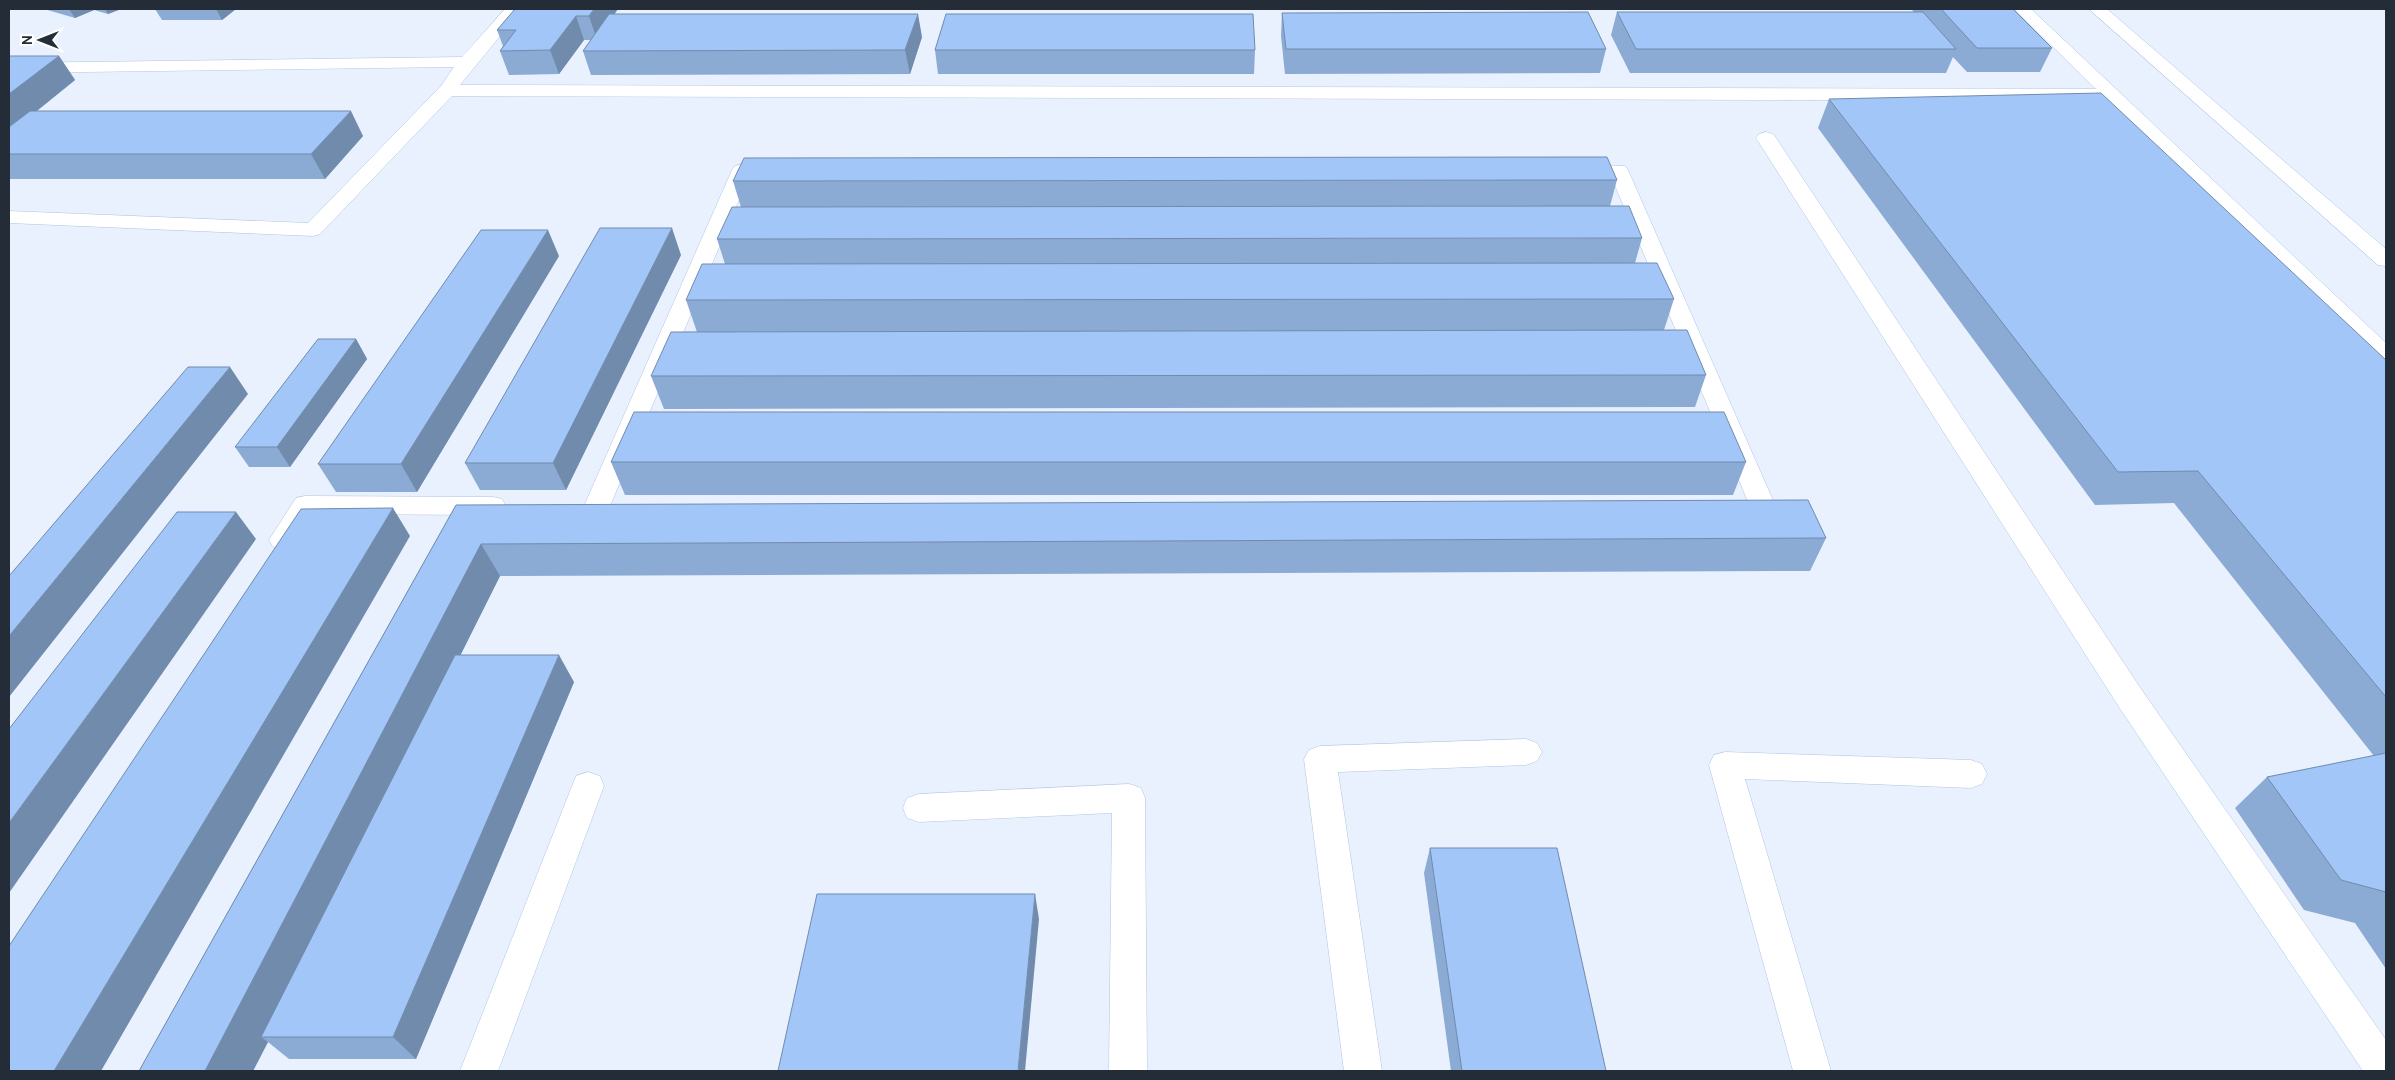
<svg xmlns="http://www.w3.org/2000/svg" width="2395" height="1080" viewBox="0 0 2395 1080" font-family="Cabin,sans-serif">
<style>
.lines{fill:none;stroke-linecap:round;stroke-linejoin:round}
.service-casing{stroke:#b0c5e2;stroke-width:1}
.service{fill:#fff;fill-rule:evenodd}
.wall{fill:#8baad4}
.shaded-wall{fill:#718bad}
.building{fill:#a2c6f7;stroke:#718bad}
</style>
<rect width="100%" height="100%" fill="#e8f1fd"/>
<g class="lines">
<defs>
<g id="service">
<polygon points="505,9 522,9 460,85 2096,89 2014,9 2031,9 2386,343 2386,363 2378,361 2107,101 452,96 320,234 313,236 9,223 9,211 308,223 441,86 454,67 9,73 9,63 462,57"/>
<polygon points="2089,9 2107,9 2386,249 2386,266 2378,265"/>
<polygon points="1766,132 1773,134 1776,138 2141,689 2386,1040 2386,1071 2363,1071 2119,707 1756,138 1759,134"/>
<polygon points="742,164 769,166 772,170 769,174 749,176 610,506 606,513 597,515 588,513 584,506 732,170 735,166"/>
<path d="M 1575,164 L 1625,166 L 1628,170 L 1779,514 L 1776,521 C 1762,525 1748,525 1734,521 L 1731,514 L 1734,507 L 1749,504 L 1611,176 L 1568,174 L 1565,170 L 1568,166 Z"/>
<polygon points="305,496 493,497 502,499 506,506 502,513 493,515 313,514 293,547 283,550 273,547 269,540 296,498"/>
<polygon points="1526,739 1537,743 1542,752 1537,761 1526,765 1338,772 1382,1071 1344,1071 1304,759 1309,750 1320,746"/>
<polygon points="1725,752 1971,760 1982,764 1987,774 1982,784 1971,788 1745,779 1831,1071 1793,1071 1709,765 1714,755"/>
<polygon points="588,772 600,776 604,786 498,1071 460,1071 572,786 576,776"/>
<polygon points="1129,784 1141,788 1145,798 1147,1071 1109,1071 1112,813 919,822 907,818 903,808 907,798 919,794"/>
</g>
</defs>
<use href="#service" class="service-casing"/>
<use href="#service" class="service"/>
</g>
<g class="wall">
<polygon points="44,9 121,9 108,14 94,10 75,18"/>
<polygon points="155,9 236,9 222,20 162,20"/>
<polygon points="515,9 615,14 922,37 910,74 591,75 583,51 591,40 584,40 559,74 509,75 500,51 503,46 497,30"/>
<polygon points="1911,9 2013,9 2052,48 2040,72 1967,72 1953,57 1946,73 1630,73 1611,35 1617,12 1914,12"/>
<polygon points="1282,13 1606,49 1600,73 1285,74 1281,36"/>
<polygon points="935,50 1255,50 1254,74 938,74"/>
<polygon points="9,56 59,56 75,80 37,111 363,136 325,179 9,179"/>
<polygon points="1829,99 2386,360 2386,969 2355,923 2304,910 2235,808 2267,777 2374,756 2174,503 2095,505 1818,128"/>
<polygon points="1617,180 1610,206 741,207 733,181"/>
<polygon points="1642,238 1635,263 1674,299 1664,330 1706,375 1695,407 664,409 651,376 697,332 686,300 725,264 717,239"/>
<polygon points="681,255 566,490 480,490 465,463"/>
<polygon points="559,256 417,492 336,492 318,464"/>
<polygon points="356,339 367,359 290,467 249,467 235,447"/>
<polygon points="611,462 1746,462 1733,495 625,495"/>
<polygon points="456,505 1826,538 1810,571 500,576 460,655 574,682 416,1059 289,1059 268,1042 253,1071 139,1071"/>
<polygon points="1430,848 1606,1071 1451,1071 1424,873"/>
</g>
<g class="shaded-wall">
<polygon points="69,9 93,9 94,10 75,18"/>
<polygon points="105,9 121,9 108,14"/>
<polygon points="216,9 236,9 222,20"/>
<polygon points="594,9 618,9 597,40 589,16"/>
<polygon points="918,14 922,37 910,74 905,50"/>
<polygon points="576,16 584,40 559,74 550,50"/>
<polygon points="59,56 75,80 9,133 9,94"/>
<polygon points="351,111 363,136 325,179 311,154"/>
<polygon points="672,228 681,255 566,490 553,463"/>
<polygon points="548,230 559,256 417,492 401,464"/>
<polygon points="356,339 367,359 290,467 277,447"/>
<polygon points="230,367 248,394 9,697 9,636"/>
<polygon points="393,508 410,536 101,1071 54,1071"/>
<polygon points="236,512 256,539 9,893 9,823"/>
<polygon points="481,544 500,576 270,1037 261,1037 268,1042 253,1071 205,1071"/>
<polygon points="559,655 574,682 416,1059 393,1037"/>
<polygon points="1035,894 1039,919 1025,1071 1018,1071"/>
</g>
<g class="building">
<polygon points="515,9 594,9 589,16 576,16 550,50 500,51 516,30 497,30"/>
<polygon points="1941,9 2013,9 2052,48 1977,48"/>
<polygon points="1588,12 1606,49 1286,49 1282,13"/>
<polygon points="1617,12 1923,12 1956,49 1636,49"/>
<polygon points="609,14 918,14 905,50 583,51"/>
<polygon points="946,14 1253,14 1255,50 935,50"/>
<polygon points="9,56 59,56 9,94"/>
<polygon points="2101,93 2386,360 2386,697 2198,471 2118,472 1829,99"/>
<polygon points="30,111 351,111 311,154 9,154 9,127"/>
<polygon points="1607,157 1617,180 733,181 744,158"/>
<polygon points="1629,206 1642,238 717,239 732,207"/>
<polygon points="600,228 672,228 553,463 465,463"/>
<polygon points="481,230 548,230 401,464 318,464"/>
<polygon points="1657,263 1674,299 686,300 702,264"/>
<polygon points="1687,330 1706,375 651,376 671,332"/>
<polygon points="318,339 356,339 277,447 235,447"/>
<polygon points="188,367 230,367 9,636 9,576"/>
<polygon points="634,412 1724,412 1746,462 611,462"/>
<polygon points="1808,500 1826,538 481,544 205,1071 139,1071 456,505"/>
<polygon points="393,508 54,1071 9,1071 9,946 301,509"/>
<polygon points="177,512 236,512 9,823 9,729"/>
<polygon points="455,655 559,655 393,1037 261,1037"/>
<polygon points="2386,753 2386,892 2341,880 2267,777"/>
<polygon points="1430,848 1557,848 1606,1071 1462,1071"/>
<polygon points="817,894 1035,894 1018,1071 778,1071"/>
</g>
<rect width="2395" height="1080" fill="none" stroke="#232c37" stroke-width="20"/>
<g transform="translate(40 40) rotate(270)" stroke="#fefefe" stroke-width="4" paint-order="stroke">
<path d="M0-4L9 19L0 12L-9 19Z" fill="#232c37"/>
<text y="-8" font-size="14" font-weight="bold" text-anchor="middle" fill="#232c37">N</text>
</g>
</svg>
